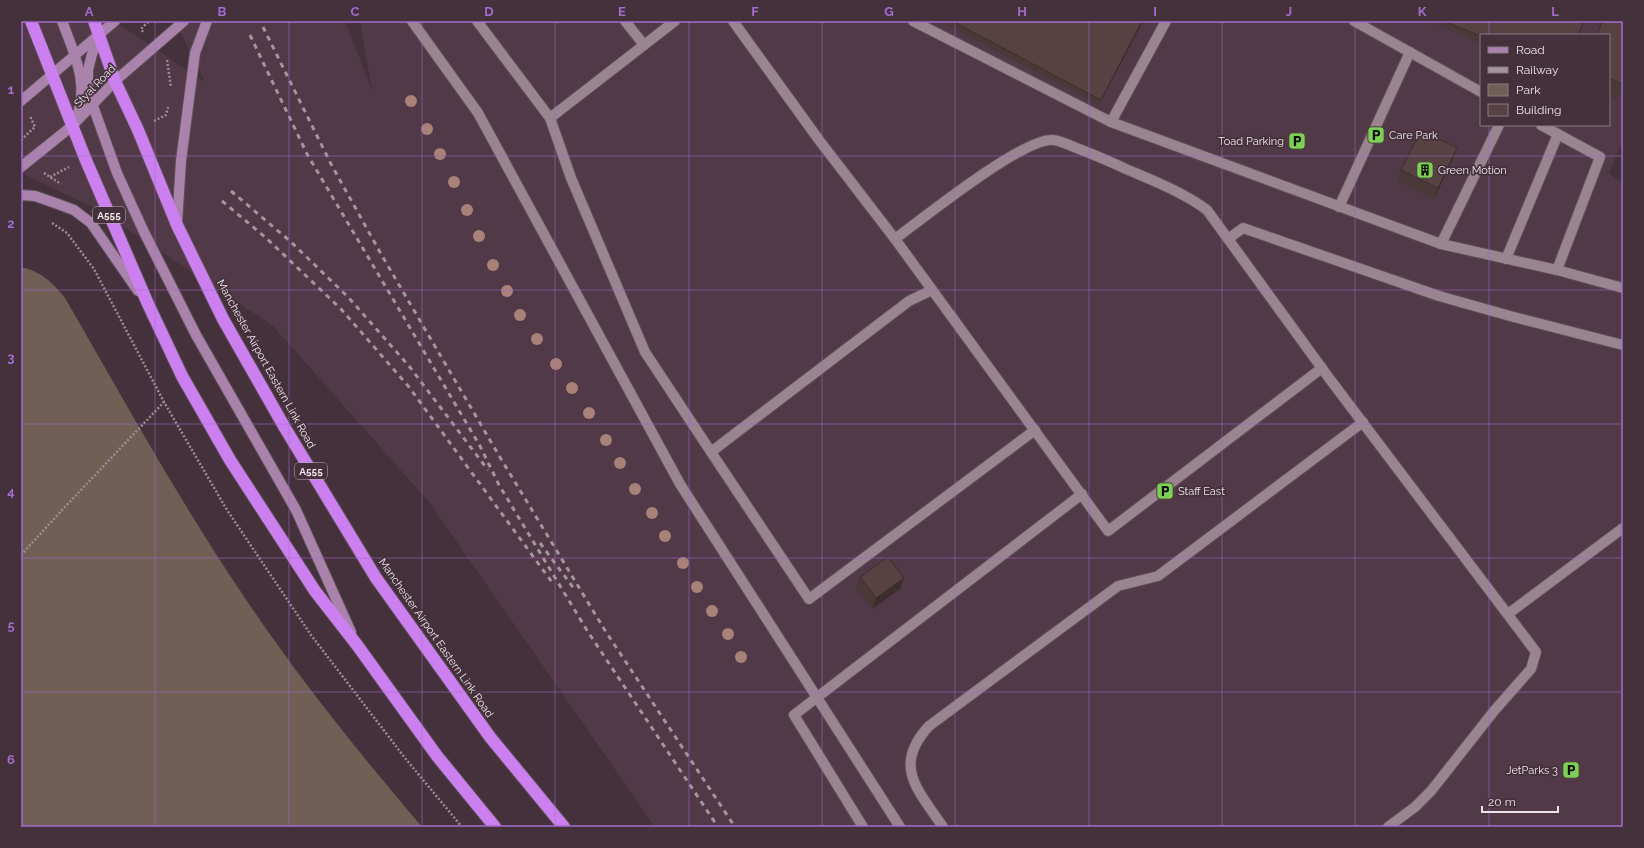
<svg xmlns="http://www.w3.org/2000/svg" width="1644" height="848" viewBox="0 0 1644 848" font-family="Raleway,sans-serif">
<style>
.built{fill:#523947;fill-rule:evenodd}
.green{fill:#715e55}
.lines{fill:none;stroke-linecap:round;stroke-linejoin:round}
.lane-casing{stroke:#5d4e57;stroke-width:12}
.secondary-casing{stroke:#5d4e57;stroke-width:12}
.highway-casing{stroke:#5d4e57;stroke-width:14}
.path{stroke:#9b8c94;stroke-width:2.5;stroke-dasharray:2 2;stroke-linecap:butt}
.lane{stroke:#9a848f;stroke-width:10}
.secondary{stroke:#a983ac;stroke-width:10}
.highway{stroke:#cc80f0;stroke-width:12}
.rail{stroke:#a4959d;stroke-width:3;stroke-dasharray:5 5;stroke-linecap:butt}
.tree{fill:#a88178}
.wall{fill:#4b3839}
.shaded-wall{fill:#3d2e2e}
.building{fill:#574142;stroke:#3d2e2e}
.grid{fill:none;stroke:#a46cce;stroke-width:1;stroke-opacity:0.55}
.labels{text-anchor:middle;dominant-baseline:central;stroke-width:3.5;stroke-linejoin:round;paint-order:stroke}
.shield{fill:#44313c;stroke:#bcaeb6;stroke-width:1}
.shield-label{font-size:10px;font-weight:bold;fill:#f0e4ea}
.street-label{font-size:11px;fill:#f0e4ea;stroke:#44313c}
.poi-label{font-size:11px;fill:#f0e4ea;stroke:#44313c;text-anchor:start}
.neatline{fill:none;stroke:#a46cce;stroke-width:1.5}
.grid-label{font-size:13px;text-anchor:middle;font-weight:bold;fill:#a46cce}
</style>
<rect width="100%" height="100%" fill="#44313c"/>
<path class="built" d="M 21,21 L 114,21 L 205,82 L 175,21 L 345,21 L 372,90 L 360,21 L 1623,21 L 1623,140 L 1609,173 L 1623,185 L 1623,827 L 655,827 L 429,502 L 273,326 L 97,209 L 21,173 ZM 1481,35 L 1609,35 L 1609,125 L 1481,125 Z"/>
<path class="green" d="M 21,267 C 42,272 52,282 65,298 C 124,400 181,504 247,601 C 300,680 360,754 422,827 L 21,827 Z"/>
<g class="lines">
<defs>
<g id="lane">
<polyline points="412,21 478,113 680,484 900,827"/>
<polyline points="477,21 550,118"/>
<polyline points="625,21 644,45"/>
<polyline points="675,21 550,118 571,178 645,352 711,452 909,301 932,290"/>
<polyline points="733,21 819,140 895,239 1108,531 1322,368"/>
<polyline points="913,21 1111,122 1441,244 1557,270 1623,288"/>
<polyline points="1354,21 1481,92"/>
<polyline points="1111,122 1166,21"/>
<polyline points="1541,125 1600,157 1557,270"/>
<polyline points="1339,207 1410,52"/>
<path d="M 895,239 C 922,219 1024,137 1053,140 C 1062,141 1071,146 1079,149 C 1095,155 1111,162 1126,169 C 1154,181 1183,192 1207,210 L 1329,378 L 1536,652 L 1531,669 L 1494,711 L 1431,791 L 1415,807 L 1388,827"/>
<polyline points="1228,239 1243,228 1439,296 1510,316 1623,345"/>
<polyline points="1441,244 1499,125"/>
<polyline points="1506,259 1558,134"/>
<polyline points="711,452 809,599 1035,430"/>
<polyline points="1508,614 1623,528"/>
<polyline points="863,827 794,715 1082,494"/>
<path d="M 943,827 C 918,790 892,766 929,726 L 1118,586 L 1158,576 L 1363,422"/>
</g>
<g id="secondary">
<path d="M 62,21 C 74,53 91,87 75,121"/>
<polyline points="100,36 92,54 88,70 88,86 93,106 117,173 144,232 196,335 296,510 351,632"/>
<polyline points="21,101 115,21"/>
<polyline points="21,167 72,126 115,81 184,21"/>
<polyline points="21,195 35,196 55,203 74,210 91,223 138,291"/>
<polyline points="177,224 181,161 195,53 207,21"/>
</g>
<g id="highway">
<polyline points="31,21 85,158 148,304 182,376 230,460 315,591 357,645 437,756 495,827"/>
<polyline points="94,21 115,81 138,130 177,225 223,319 285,428 376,578 490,737 564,827"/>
</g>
</defs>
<use href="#lane" class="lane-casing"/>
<use href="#secondary" class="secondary-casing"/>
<use href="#highway" class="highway-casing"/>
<g class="path">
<polyline points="143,32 141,29 149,21"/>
<polyline points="167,60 171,87"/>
<polyline points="154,121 166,115 168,107"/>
<polyline points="21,140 35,127 30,116"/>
<polyline points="44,173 61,184"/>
<polyline points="50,177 69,167"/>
<polyline points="52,223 67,233 94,269 164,402 227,510 311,635 405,758 462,827"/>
<polyline points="21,555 64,508 164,402"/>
</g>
<use href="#lane" class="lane"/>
<use href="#secondary" class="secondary"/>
<use href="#highway" class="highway"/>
<g class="rail">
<polyline points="263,27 331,164 381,254 501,459 606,632 735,827"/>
<polyline points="250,35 307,154 480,446 499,485 588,632 718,827"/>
<polyline points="231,191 290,241 349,298 409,366 488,470"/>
<polyline points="222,201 265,237 341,309 409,387 554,585"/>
<polyline points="540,543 575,590"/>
</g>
</g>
<g class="tree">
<circle cx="411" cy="101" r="6"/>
<circle cx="427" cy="129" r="6"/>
<circle cx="440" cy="154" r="6"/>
<circle cx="454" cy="182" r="6"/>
<circle cx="467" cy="210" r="6"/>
<circle cx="479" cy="236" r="6"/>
<circle cx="493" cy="265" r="6"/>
<circle cx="507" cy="291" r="6"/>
<circle cx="520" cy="315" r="6"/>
<circle cx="537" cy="339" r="6"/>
<circle cx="556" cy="364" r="6"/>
<circle cx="572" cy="388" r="6"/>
<circle cx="589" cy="413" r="6"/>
<circle cx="606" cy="440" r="6"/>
<circle cx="620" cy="463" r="6"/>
<circle cx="635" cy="489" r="6"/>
<circle cx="652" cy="513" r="6"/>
<circle cx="665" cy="536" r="6"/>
<circle cx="683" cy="563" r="6"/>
<circle cx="697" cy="587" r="6"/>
<circle cx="712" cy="611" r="6"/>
<circle cx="728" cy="634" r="6"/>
<circle cx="741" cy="657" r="6"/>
</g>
<g class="wall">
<polygon points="939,21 1143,21 1099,105"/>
<polygon points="1428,21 1584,21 1481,35 1481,43"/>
<polygon points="1623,21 1623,84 1617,100 1609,97 1609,35"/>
<polygon points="1453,159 1434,199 1397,181 1401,170"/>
<polygon points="860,577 904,578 900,589 872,609 856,588"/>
</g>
<g class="shaded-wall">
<polygon points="1142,21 1143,21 1099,105 1101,100"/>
<polygon points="1457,148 1453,159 1434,199 1438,188"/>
<polygon points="904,578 900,589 872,609 876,598"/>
</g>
<g class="building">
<polygon points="952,21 1142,21 1101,100"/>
<polygon points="1443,21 1584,21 1578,35 1481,35 1481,36"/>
<polygon points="1602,21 1623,21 1623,84 1609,78 1609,35 1597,35"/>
<polygon points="1421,130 1457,148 1438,188 1401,170"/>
<polygon points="888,557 904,578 876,598 860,577"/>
</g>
<path class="grid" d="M 155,21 L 155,827M 289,21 L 289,827M 422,21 L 422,827M 555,21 L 555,827M 689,21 L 689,827M 822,21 L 822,827M 955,21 L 955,827M 1089,21 L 1089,827M 1222,21 L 1222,827M 1355,21 L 1355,827M 1489,21 L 1489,35M 1489,125 L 1489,827M 21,156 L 1623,156M 21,290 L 1623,290M 21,424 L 1623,424M 21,558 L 1623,558M 21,692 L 1623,692"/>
<defs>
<symbol id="parking-square" viewBox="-11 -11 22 22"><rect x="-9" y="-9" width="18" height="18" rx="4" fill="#7cd155" stroke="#44313c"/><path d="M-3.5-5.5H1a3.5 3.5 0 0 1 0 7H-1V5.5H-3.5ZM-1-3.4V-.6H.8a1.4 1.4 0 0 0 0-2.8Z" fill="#111"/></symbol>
<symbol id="building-square" viewBox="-11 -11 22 22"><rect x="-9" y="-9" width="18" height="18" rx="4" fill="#7cd155" stroke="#44313c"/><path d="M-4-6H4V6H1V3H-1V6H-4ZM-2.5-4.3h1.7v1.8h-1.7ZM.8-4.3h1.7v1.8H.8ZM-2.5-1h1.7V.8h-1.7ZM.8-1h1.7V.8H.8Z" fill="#111"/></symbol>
</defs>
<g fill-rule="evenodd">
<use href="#parking-square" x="1366" y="125" width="20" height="20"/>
<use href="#parking-square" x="1287" y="131" width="20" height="20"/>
<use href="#building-square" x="1415" y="160" width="20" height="20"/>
<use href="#parking-square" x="1155" y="481" width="20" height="20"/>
<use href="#parking-square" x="1561" y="760" width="20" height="20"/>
</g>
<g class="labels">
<g class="shield">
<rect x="93" y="207" width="32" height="16" rx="3"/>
<rect x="295" y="463" width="32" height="16" rx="3"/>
</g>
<g class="shield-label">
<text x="109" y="215">A555</text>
<text x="311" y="471">A555</text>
</g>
<g class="street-label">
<text transform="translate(95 86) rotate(-46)">Styal Road</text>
<text transform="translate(266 364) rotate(61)">Manchester Airport Eastern Link Road</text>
<text transform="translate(436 638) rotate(55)">Manchester Airport Eastern Link Road</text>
</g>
<g class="poi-label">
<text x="1389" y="135">Care Park</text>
<text x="1284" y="141" text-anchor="end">Toad Parking</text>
<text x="1438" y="170">Green Motion</text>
<text x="1178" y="491">Staff East</text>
<text x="1558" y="770" text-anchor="end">JetParks 3</text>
</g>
</g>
<rect width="1644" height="848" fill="none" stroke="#44313c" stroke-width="44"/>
<rect x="1480" y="34" width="130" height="92" fill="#44313c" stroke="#897982"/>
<rect x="1488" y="47" width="20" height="6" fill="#a983ac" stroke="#897982"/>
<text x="1516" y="54" font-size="12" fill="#f0e4ea">Road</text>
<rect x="1488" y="67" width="20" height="6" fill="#a4959d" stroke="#897982"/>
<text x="1516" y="74" font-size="12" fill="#f0e4ea">Railway</text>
<rect x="1488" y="84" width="20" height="12" fill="#715e55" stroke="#897982"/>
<text x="1516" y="94" font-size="12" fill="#f0e4ea">Park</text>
<rect x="1488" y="104" width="20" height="12" fill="#574142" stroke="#897982"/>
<text x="1516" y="114" font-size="12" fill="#f0e4ea">Building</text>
<path d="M1482 806v6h76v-6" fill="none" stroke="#f0e4ea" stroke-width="2"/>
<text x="1488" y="806" font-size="12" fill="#f0e4ea" stroke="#44313c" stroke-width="3" paint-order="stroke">20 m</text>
<rect x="22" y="22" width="1600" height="804" class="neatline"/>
<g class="grid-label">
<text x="89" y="16">A</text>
<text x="222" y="16">B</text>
<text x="355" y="16">C</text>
<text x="489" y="16">D</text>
<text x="622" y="16">E</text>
<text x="755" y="16">F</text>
<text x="889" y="16">G</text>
<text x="1022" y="16">H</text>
<text x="1155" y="16">I</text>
<text x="1289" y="16">J</text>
<text x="1422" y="16">K</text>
<text x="1555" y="16">L</text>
<text x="11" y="94">1</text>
<text x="11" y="228">2</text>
<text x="11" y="362">3</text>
<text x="11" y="496">4</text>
<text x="11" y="630">5</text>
<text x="11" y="764">6</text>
</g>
</svg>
